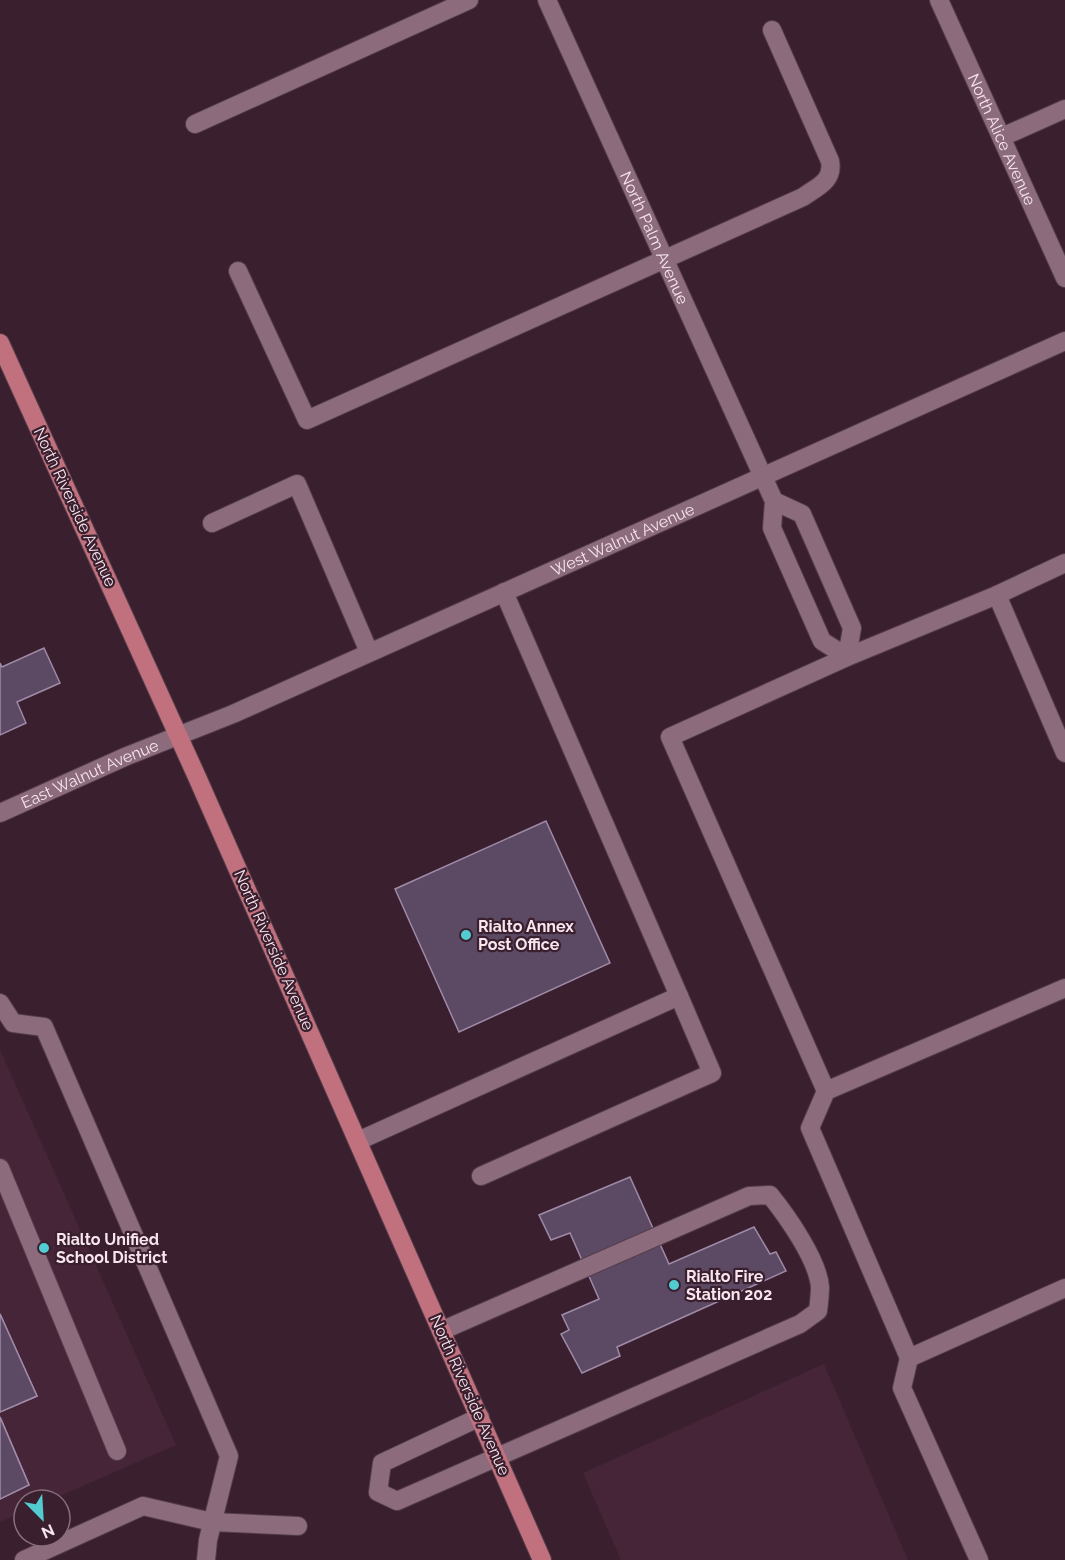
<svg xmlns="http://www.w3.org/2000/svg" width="1065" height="1560" viewBox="0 0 1065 1560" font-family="Raleway,sans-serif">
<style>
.built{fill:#472538}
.building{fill:#5c4a64;stroke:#9f8aa7;stroke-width:1.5}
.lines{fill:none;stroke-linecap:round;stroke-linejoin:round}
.minor-casing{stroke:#543d4a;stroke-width:20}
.major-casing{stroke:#543d4a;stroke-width:20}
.minor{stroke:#8c6c7c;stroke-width:18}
.major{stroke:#c0717d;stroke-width:18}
.poi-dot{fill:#52ccd0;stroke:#3a1f2e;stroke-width:2}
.labels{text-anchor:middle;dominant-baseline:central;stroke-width:4.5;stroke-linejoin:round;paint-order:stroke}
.street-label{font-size:16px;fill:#f8e5ee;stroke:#3a1f2e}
.poi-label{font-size:16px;font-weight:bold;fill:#f8e5ee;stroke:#3a1f2e;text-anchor:start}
</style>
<rect width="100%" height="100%" fill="#3a1f2e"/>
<g class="built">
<polygon points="0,1050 176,1445 51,1500 24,1500 24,1512 0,1522"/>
<polygon points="824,1364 908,1560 621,1560 583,1473"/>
</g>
<g class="building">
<polygon points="44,648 60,683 17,702 26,723 0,735 0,663 2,667"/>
<polygon points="546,821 610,963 459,1032 395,889"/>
<polygon points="630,1177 669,1264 754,1227 770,1254 776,1252 786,1271 617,1347 620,1356 582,1373 561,1334 569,1330 562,1315 599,1299 570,1233 551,1240 539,1215"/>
<polygon points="0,1314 37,1396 0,1412"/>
<polygon points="0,1314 37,1396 0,1412"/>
<polygon points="0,1417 29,1485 0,1499"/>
<polygon points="0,1417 29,1485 0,1499"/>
</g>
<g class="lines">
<defs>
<g id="minor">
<path id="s1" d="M 547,0 L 774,501 L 772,528 L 822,641 L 847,657 L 852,628 L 802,514 L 774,501"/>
<path id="s2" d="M 939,0 L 1065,278"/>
<polyline points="195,124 469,0"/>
<polyline points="1002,137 1065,109"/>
<path d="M 238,271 L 307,420 L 803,197 C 817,187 834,181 830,161 L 772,30"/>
<polyline points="212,523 297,484 369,652"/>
<polyline points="997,595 1065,563"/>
<path id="s3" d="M 0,813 L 127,756 L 233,714 L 1065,341"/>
<polyline points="0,1003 13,1023 44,1027 229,1456 208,1540 206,1560"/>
<polyline points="826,1091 1065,988"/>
<polyline points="358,1141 679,996 504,592"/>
<polyline points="0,1168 117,1451"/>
<polyline points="481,1176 712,1073 679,996"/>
<path d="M 441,1331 L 749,1196 L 770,1195 C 787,1216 818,1260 820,1287 C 820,1294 819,1303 818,1311 L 800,1324 L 397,1501 L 378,1492 L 382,1463 L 480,1417"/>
<polyline points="909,1358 810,1128 826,1091 670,737 847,657 997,595 1065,753"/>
<polyline points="24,1560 143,1506 212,1522 298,1526"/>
<polyline points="979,1560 902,1388 909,1358 1065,1288"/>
</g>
<polyline id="major" points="0,343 197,777 542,1560"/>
</defs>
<use href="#minor" class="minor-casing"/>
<use href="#major" class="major-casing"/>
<use href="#minor" class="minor"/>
<use href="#major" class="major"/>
</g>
<g class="poi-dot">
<circle cx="466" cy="935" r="6"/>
<circle cx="44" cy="1248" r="6"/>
<circle cx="674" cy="1285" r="6"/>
</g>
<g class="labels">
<g class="street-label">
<text stroke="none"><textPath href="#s2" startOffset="153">North Alice Avenue</textPath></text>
<text stroke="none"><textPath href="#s1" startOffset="261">North Palm Avenue</textPath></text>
<text transform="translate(75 507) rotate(65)">North Riverside Avenue</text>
<text stroke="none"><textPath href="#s3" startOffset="680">West Walnut Avenue</textPath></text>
<text stroke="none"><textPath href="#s3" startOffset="98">East Walnut Avenue</textPath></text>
<text transform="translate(274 950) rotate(66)">North Riverside Avenue</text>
<text transform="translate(470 1395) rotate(66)">North Riverside Avenue</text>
</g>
<g class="poi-label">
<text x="478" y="926">Rialto Annex<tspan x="478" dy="18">Post Office</tspan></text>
<text x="56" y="1239">Rialto Unified<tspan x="56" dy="18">School District</tspan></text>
<text x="686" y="1276">Rialto Fire<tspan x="686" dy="18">Station 202</tspan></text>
</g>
</g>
<g transform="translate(42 1518) rotate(156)"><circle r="28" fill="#3a1f2e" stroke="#866e7b" stroke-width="1.5"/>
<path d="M0-4.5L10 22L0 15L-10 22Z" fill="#52ccd0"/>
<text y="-9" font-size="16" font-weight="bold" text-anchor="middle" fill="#f8e5ee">N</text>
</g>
</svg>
